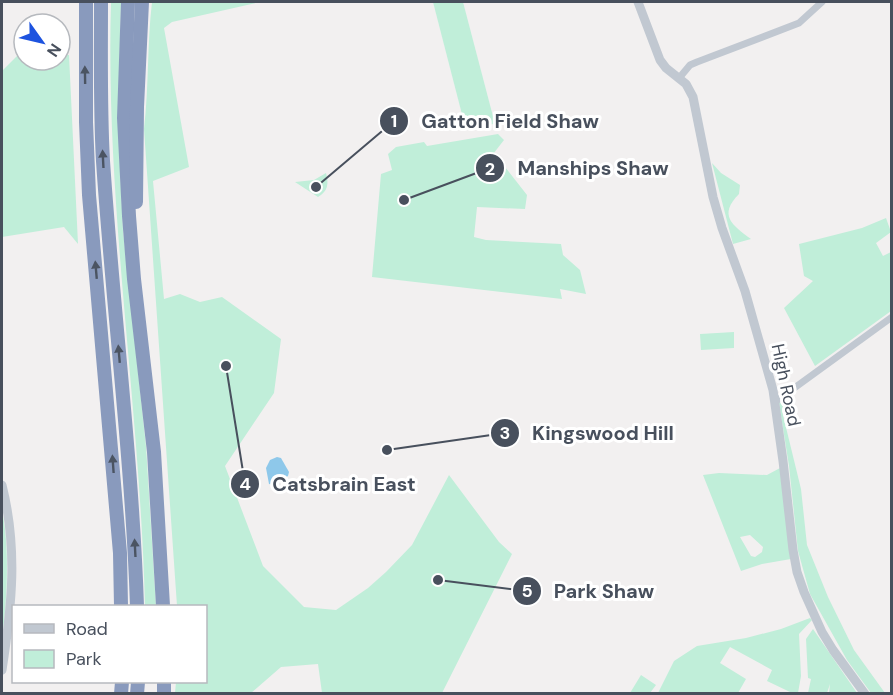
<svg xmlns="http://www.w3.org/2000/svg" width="893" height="695" viewBox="0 0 893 695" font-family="'DM Sans',sans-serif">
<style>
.green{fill:#c0eed9;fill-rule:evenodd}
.water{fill:#8ec8ea}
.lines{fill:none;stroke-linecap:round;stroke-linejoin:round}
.minor{stroke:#c1c8d1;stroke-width:7}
.tertiary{stroke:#c1c8d1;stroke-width:9}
.motorway{stroke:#899abd;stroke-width:14}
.oneway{fill:#4b5462}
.labels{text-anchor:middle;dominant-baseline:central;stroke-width:6;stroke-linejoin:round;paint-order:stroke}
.street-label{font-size:18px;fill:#48505d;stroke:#fff}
.leader{fill:none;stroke:#48505d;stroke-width:2}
.callout-dot{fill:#48505d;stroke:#fff;stroke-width:2}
.mark-label{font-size:18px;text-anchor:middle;font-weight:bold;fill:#fff}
.callout-label{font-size:20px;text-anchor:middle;font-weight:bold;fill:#48505d;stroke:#fff;stroke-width:6;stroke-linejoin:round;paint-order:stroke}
</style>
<rect width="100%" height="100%" fill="#f2f0f0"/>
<g class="green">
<path d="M 111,2 L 121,2 L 118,122 L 123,231 L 146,446 L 156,606 L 145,606 C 140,404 105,204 111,2 Z"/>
<path d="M 152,2 L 260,2 L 172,22 L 164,28 L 189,167 L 153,181 L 164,299 L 180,294 L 200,302 L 222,297 L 281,339 L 274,393 L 225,466 L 263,566 L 304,607 L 336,610 L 368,588 L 386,572 L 412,545 L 449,475 L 499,542 L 512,554 L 442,693 L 322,693 L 318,664 L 281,667 L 251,693 L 175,693 L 176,682 L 206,682 L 206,606 L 177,606 L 144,129 C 149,87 147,44 152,2 Z"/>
<polygon points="433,2 463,2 495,124 465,126"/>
<polygon points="22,51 24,52 24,60 60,60 60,54 69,55 78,244 64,227 2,237 2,71"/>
<polygon points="498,134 504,140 490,158 505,167 527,195 525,209 477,207 474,237 486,240 561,244 563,255 580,270 586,294 560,289 562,299 372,277 381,174 392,170 388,154 396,147 424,142 427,146"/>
<path d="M 712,163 L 721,173 L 740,185 L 739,194 C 718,215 732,225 751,239 L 733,244 Z"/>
<path d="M 326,173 C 329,184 328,191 318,197 L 295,182 L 314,180 Z"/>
<polygon points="886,218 891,232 876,243 883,256 891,252 891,311 815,366 784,308 813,281 804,276 799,244 862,228"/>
<polygon points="734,332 734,348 701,350 700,334"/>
<polygon points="788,402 782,411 801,489 807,545 828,597 854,650 885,693 871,693 847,660 810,594 798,551 789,466 779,403"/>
<path d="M 780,468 L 791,559 L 762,564 L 741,571 L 703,475 L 719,473 L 767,475 ZM 750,535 L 763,547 L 762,552 L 755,557 L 751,556 L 740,537 Z"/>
<path d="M 2,511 C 10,548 7,601 2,639 Z"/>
<polygon points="810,618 812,620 799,634 801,676 798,693 790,692 767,681 772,670 730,647 720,663 746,679 738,693 658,693 674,661 697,646 746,638 781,629"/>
<polygon points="813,629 857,693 829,693 830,684 827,693 808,693 811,679 808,678 806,639"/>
<polygon points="641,675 656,685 650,693 630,693"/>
</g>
<polygon class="water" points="277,457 281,458 289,472 288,476 274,485 269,484 266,468 270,460"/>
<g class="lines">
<g class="minor">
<polyline points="680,77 690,65 697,62 799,23 822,2"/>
<polyline points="775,402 892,317"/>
</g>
<g class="tertiary">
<polyline points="638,2 660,60 666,68 686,84 693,97 713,197 722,228 745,291 773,390 783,461 793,550 797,572 804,592 822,632 833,650 865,694"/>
<path d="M 2,485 C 18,549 12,605 2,670"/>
</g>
<g class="motorway">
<polyline points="86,2 86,122 89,195 120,553 121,606"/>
<path d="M 101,2 C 101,55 100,108 103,161 C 113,310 132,458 137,606"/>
<polyline points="128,2 124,118 129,216 134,279 154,452 163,606"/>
<polyline points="136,202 137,107 142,2"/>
<polyline points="121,694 122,682"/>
<polyline points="137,694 138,682"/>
<polyline points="164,694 164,682"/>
</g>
</g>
<defs><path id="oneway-solid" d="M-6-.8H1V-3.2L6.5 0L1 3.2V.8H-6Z" transform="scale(1.5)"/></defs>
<g class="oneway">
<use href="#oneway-solid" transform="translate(85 75) rotate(-91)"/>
<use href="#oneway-solid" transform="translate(103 159) rotate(-93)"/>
<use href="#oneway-solid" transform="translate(96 270) rotate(-95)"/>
<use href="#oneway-solid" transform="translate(119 354) rotate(-95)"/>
<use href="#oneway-solid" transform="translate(113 464) rotate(-94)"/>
<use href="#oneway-solid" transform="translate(135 548) rotate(-93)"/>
</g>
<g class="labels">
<g class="street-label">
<text transform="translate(786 385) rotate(78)">High Road</text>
</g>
</g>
<path class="leader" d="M316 187L394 121M404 200L490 168M387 450L505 433M226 366L245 484M438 580L527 591"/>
<g class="callout-dot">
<circle cx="316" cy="187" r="6"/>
<circle cx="404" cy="200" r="6"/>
<circle cx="387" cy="450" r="6"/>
<circle cx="226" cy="366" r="6"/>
<circle cx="438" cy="580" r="6"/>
<circle cx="394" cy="121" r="15"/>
<circle cx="490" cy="168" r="15"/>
<circle cx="505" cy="433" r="15"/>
<circle cx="245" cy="484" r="15"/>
<circle cx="527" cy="591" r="15"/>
</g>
<g class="mark-label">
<text x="394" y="127">1</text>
<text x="490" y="175">2</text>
<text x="505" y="439">3</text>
<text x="245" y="490">4</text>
<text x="527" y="597">5</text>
</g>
<g class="callout-label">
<text x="510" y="128">Gatton Field Shaw</text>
<text x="593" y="175">Manships Shaw</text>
<text x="603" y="440">Kingswood Hill</text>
<text x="344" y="491">Catsbrain East</text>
<text x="604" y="598">Park Shaw</text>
</g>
<rect width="893" height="695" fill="none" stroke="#48505d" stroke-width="6"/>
<rect x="12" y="605" width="195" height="78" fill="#ffffff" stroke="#b6b9be" stroke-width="1.5"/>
<rect x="24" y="624" width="30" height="9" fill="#c1c8d1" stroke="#b6b9be" stroke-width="1.5"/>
<text x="66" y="635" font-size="18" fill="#48505d">Road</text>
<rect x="24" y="650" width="30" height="18" fill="#c0eed9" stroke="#b6b9be" stroke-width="1.5"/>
<text x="66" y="665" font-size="18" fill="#48505d">Park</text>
<g transform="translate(42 42) rotate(124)"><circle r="28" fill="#ffffff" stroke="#b6b9be" stroke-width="1.5"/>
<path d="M0-4.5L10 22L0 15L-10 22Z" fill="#1d53df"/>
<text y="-9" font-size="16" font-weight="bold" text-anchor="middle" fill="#48505d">N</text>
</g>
</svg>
